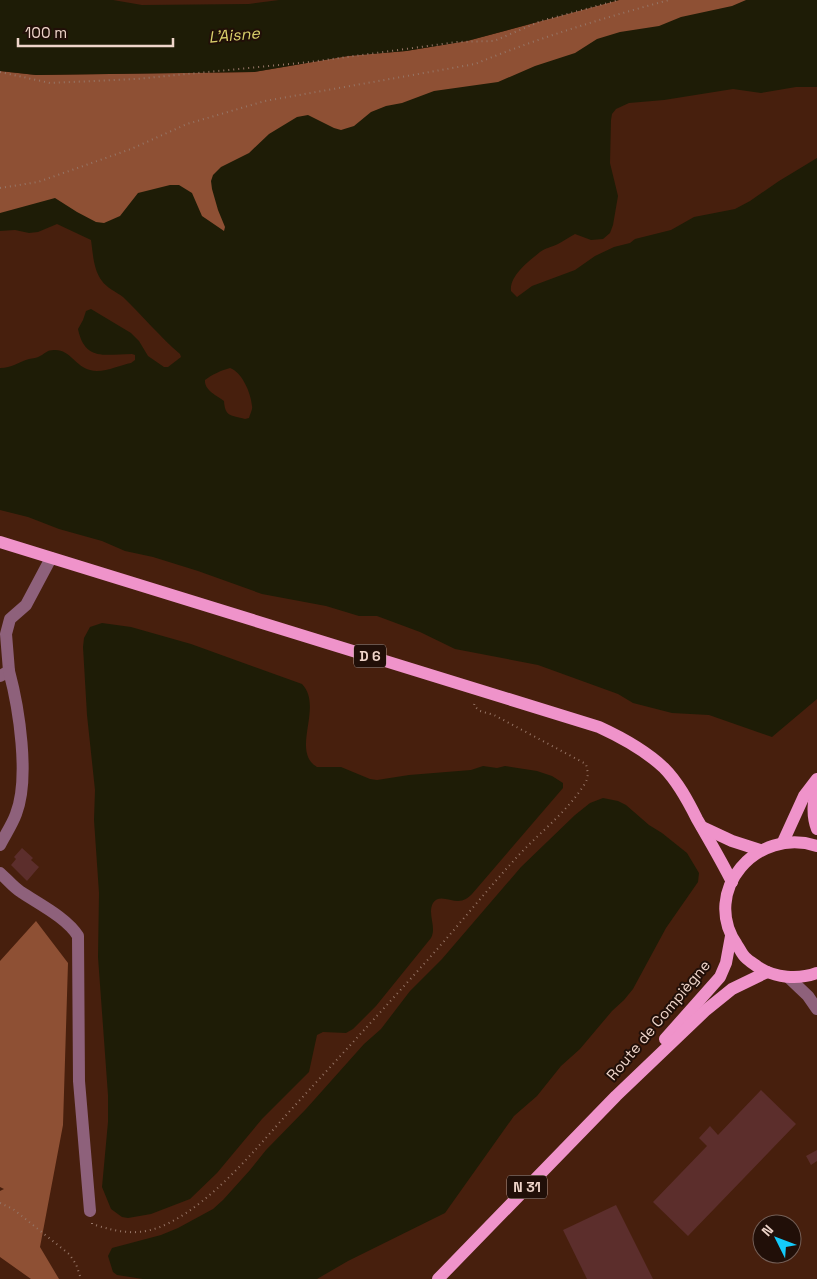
<svg xmlns="http://www.w3.org/2000/svg" width="817" height="1279" viewBox="0 0 817 1279" font-family="'Space Grotesk',sans-serif">
<style>
.forest{fill:#8e5034}
.water{fill:#1e1c06;fill-rule:evenodd}
.building{fill:#5c2e2c}
.lines{fill:none;stroke-linecap:round;stroke-linejoin:round}
.path{stroke:#967566;stroke-width:2;stroke-dasharray:1 4;stroke-linecap:butt}
.minor{stroke:#8e617b;stroke-width:12}
.major{stroke:#ef93ca;stroke-width:12}
.labels{text-anchor:middle;dominant-baseline:central;stroke-width:4;stroke-linejoin:round;paint-order:stroke}
.shield{fill:#210f08;stroke:#b19a90;stroke-width:1}
.shield-label{font-size:14px;font-weight:bold;fill:#efd5ca}
.street-label{font-size:15px;fill:#efd5ca;stroke:#210f08}
.water-label{font-size:16px;font-style:italic;fill:#dad06c;stroke:#210f08}
</style>
<rect width="100%" height="100%" fill="#471f0d"/>
<g class="forest">
<polygon points="619,0 817,0 204,279 50,209 0,225 0,71 36,75 254,72 348,56 406,51 467,41"/>
<polygon points="36,921 68,963 63,1125 40,1247 59,1279 31,1279 0,1257 0,1191 4,1189 0,1187 0,961"/>
</g>
<g class="water">
<polygon points="0,0 113,0 142,5 249,4 279,0 619,0 467,41 406,51 348,56 254,72 36,75 0,71"/>
<path d="M 746,0 L 817,0 L 817,87 L 796,87 L 761,93 L 733,89 L 664,100 L 629,103 L 616,109 L 612,114 L 611,120 L 610,163 L 618,196 L 613,225 L 610,233 L 603,239 L 591,240 L 575,234 C 569,237 564,241 558,244 C 552,247 545,248 540,252 C 529,261 509,276 511,291 L 517,297 L 532,286 L 575,270 L 595,256 L 614,247 L 630,243 L 635,239 L 671,230 L 694,217 L 735,209 L 750,201 L 779,181 L 817,158 L 817,699 L 772,737 L 709,715 L 672,713 L 633,703 L 618,694 L 538,665 L 455,649 L 420,632 L 377,616 L 359,616 L 326,606 L 262,594 L 198,571 L 153,557 L 125,551 L 102,541 L 59,529 L 28,517 L 0,510 L 0,368 C 12,368 18,362 29,359 C 33,358 37,358 40,356 C 46,353 47,350 54,350 C 70,349 76,367 90,370 C 102,374 120,365 131,363 L 135,360 L 135,355 L 132,354 C 105,354 85,362 78,329 L 83,320 L 86,311 L 91,309 L 131,333 L 139,341 L 148,356 L 164,367 L 168,367 L 181,357 L 180,354 C 159,336 143,316 123,297 C 116,292 106,287 102,281 C 93,269 93,253 91,240 L 57,224 L 38,232 L 29,233 L 15,230 L 0,231 L 0,213 L 55,198 L 77,212 L 96,222 L 104,223 L 120,216 L 138,193 L 170,185 L 179,185 L 192,193 L 202,216 L 224,231 L 225,227 L 218,210 L 212,189 L 211,181 L 213,175 L 221,167 L 249,153 L 269,134 L 297,117 L 308,115 L 334,128 L 341,130 L 354,126 L 371,112 L 386,106 L 402,103 L 434,91 L 498,82 L 535,66 L 575,53 L 597,39 L 620,32 L 659,26 L 681,17 L 732,6 ZM 230,368 C 242,372 251,393 252,406 C 253,409 250,414 249,418 L 245,419 C 231,415 225,417 224,401 C 217,396 204,390 205,380 C 211,375 222,370 230,368 Z"/>
<path d="M 102,623 L 131,627 L 191,644 L 302,684 C 324,707 290,751 317,767 L 341,767 L 370,779 L 377,780 L 409,775 L 471,770 L 483,766 L 497,768 L 505,766 L 537,771 L 552,776 L 563,783 L 563,788 L 472,894 C 468,898 464,901 458,901 C 450,901 438,894 433,903 C 427,914 437,927 431,938 L 376,1006 L 353,1029 L 346,1033 L 323,1032 L 317,1035 L 309,1072 L 262,1119 L 217,1173 L 190,1199 L 151,1214 L 128,1218 L 122,1217 L 111,1209 L 102,1187 L 108,1122 L 108,1095 L 98,957 L 99,893 L 94,820 L 95,790 L 87,715 L 83,647 L 84,638 L 90,627 Z"/>
<polygon points="603,798 618,801 626,805 649,825 662,833 687,853 699,873 698,882 666,928 633,989 624,1000 612,1011 580,1049 561,1066 537,1096 514,1116 445,1213 348,1261 317,1279 143,1279 117,1275 113,1272 108,1256 112,1248 161,1235 178,1228 213,1209 223,1200 250,1170 266,1150 306,1109 364,1044 381,1029 410,991 442,959 521,867 575,815 590,803"/>
</g>
<g class="building">
<polygon points="22,848 33,858 31,860 39,867 27,881 11,865 16,859 14,857"/>
<polygon points="761,1090 796,1124 688,1236 653,1202 707,1146 699,1138 710,1126 718,1135"/>
<polygon points="817,1150 817,1161 811,1165 806,1156"/>
<polygon points="616,1205 653,1279 587,1279 563,1230"/>
</g>
<g class="lines">
<g class="path">
<polyline points="0,72 50,83 136,79 310,62 457,42 494,41 541,21 619,0"/>
<path d="M 0,188 L 38,182 L 131,149 L 187,124 L 265,101 L 475,64 C 538,38 603,18 669,0"/>
<polyline points="0,1203 13,1209 69,1254 76,1264 81,1279"/>
<path d="M 92,1223 L 92,1224 C 120,1233 141,1237 169,1223 C 213,1201 255,1150 288,1113 C 333,1064 378,1015 423,965 C 455,930 485,892 517,857 C 539,833 566,813 584,785 C 589,778 588,772 586,764 L 494,715 L 480,711 L 474,706 L 475,700"/>
</g>
<g class="minor">
<polyline points="0,676 9,671 6,634 10,619 26,605 51,558"/>
<path d="M 0,845 C 5,835 12,825 16,814 C 30,778 19,708 9,671"/>
<path d="M 0,873 C 7,879 13,887 21,892 C 39,904 67,918 78,936 L 79,1081 L 90,1211"/>
<polyline points="788,977 808,996 817,1009"/>
</g>
<g class="major">
<path d="M 0,542 L 599,727 C 623,738 645,750 664,768 C 678,782 688,801 697,819 C 709,840 721,860 732,882"/>
<path d="M 817,783 C 814,799 811,814 817,829"/>
<polyline points="702,827 732,841 760,850"/>
<polyline points="783,842 804,796 817,779"/>
<path d="M 817,846 C 757,826 700,891 737,945 C 740,949 742,955 746,958 C 749,961 754,964 758,967 C 775,978 798,980 817,973"/>
<polyline points="665,1039 720,977 726,963 731,936"/>
<polyline points="438,1279 616,1096 706,1010 732,989 767,972"/>
</g>
</g>
<g class="labels">
<g class="shield">
<rect x="354" y="644.5" width="32" height="23" rx="4"/>
<rect x="507" y="1175.5" width="40" height="23" rx="4"/>
</g>
<g class="shield-label">
<text x="370" y="656">D 6</text>
<text x="527" y="1187">N 31</text>
</g>
<g class="street-label">
<text transform="translate(658 1020) rotate(-50)">Route de Compiègne</text>
</g>
<g class="water-label">
<text transform="translate(234 35) rotate(-5)">L'Aisne</text>
</g>
</g>
<g transform="translate(777 1239) rotate(312)"><circle r="24" fill="#210f08" stroke="#735e56"/>
<path d="M0-4L9 19L0 12L-9 19Z" fill="#14cafb"/>
<text y="-8" font-size="14" font-weight="bold" text-anchor="middle" fill="#efd5ca">N</text>
</g>
<path d="M18 38v8h155v-8" fill="none" stroke="#efd5ca" stroke-width="2.5"/>
<text x="25" y="38" font-size="15" fill="#efd5ca" stroke="#210f08" stroke-width="4" paint-order="stroke">100 m</text>
</svg>
